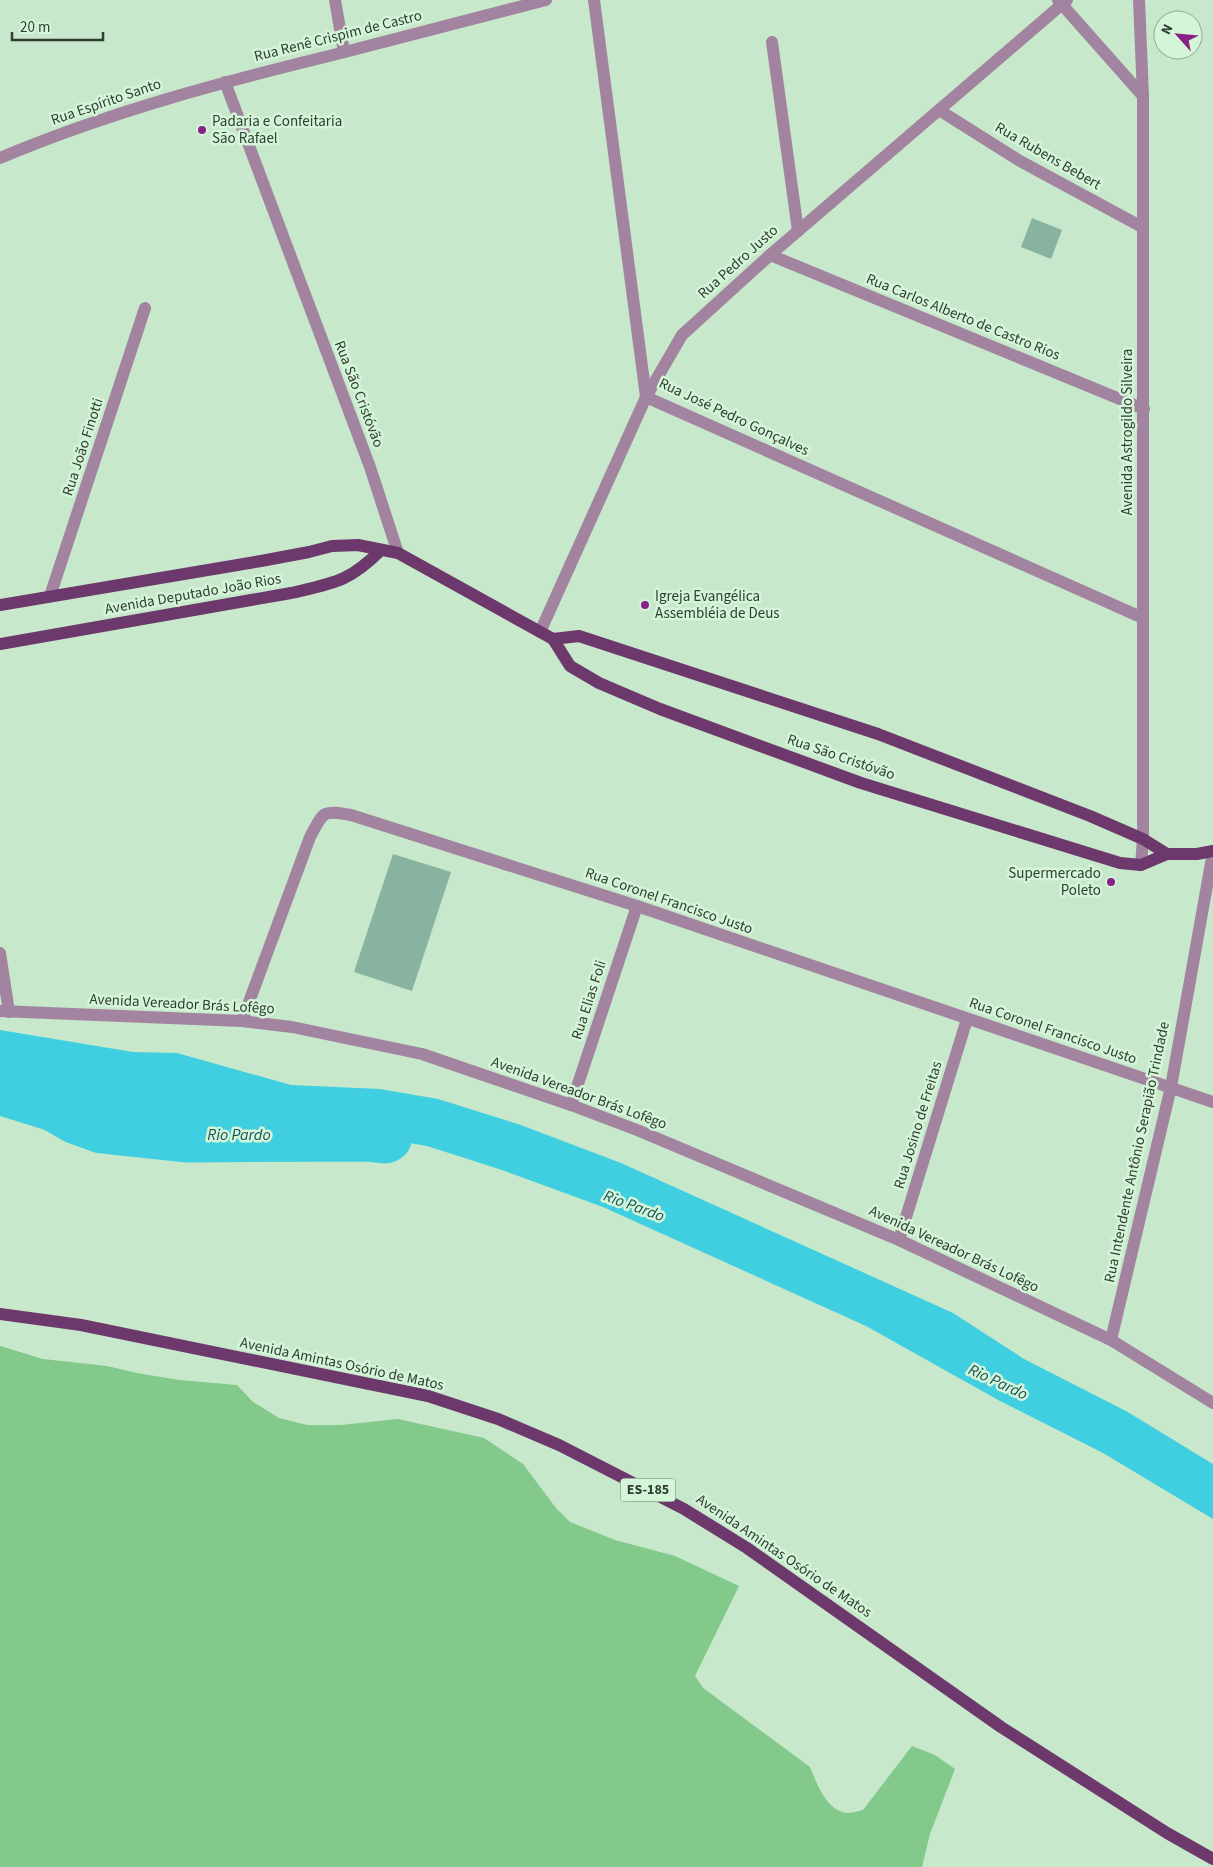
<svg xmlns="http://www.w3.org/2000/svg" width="1213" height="1867" viewBox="0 0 1213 1867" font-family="'Source Sans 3',sans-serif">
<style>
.green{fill:#82c98b}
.water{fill:#40cfe1}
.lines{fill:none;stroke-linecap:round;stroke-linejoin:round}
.river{stroke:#40cfe1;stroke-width:55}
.building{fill:#88b3a1}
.minor{stroke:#a284a0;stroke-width:12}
.major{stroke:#6d396c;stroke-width:12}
.poi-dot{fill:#872088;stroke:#d4f5d7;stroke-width:2}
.labels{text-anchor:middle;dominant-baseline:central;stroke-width:5;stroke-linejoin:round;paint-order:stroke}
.shield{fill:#d4f5d7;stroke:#627564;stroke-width:1}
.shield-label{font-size:14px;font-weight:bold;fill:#313e33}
.street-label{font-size:15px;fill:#313e33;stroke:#d4f5d7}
.poi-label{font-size:15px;fill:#313e33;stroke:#d4f5d7;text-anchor:start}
.water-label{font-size:16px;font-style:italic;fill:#165159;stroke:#d4f5d7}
</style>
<rect width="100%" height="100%" fill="#c7e8ca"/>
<path class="green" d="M 0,1346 L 43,1359 L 107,1366 L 137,1373 L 179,1380 L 237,1385 L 253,1402 L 279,1418 L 307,1425 L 341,1425 L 398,1419 L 484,1438 L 523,1464 L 556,1508 L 570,1522 L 615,1540 L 675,1556 L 739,1586 L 695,1676 L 703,1688 L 810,1767 C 817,1784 826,1810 847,1813 C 852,1813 858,1811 863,1810 L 912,1746 L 935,1755 L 955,1769 L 930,1834 L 922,1867 L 0,1867 Z"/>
<polygon class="water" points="0,1030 133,1052 177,1053 291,1085 380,1089 438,1099 518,1124 621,1163 953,1313 1024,1359 1126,1411 1213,1464 1213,1519 1103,1453 1000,1401 866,1326 603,1207 502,1170 427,1146 376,1137 226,1132 141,1143 87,1143 0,1116"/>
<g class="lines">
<polyline class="river" points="0,1085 18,1088 51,1102 77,1117 102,1126 186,1135 366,1134 385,1136"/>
</g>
<g class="building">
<polygon points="1032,218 1062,230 1051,259 1021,247"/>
<polygon points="393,854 451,872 412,991 354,972"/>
</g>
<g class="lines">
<g class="minor">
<polyline points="335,0 344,52"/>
<polyline points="594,0 646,397 1143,618"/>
<polyline points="1058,0 1143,96"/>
<polyline points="1139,0 1143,96 1143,839 1141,865"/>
<polyline points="772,42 798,231"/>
<polyline points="225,82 370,467 398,553"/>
<polyline points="939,110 1020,161 1142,227"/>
<path d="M 0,158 C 109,112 222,82 337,54 C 406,36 476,18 546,0"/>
<polyline points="770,255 1144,409"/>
<polyline points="50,596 145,308"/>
<polyline points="540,632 646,397 682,335 770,255 1067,0"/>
<polyline points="0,953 9,1012"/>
<polyline points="0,1011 242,1021 292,1027 422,1054 571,1105 637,1130 899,1240 1111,1340 1213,1403"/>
<path d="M 242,1021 L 310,837 C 324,811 322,810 351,815 L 637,906 L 1213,1102"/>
<polyline points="571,1105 637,906"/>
<polyline points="899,1240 967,1019"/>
<polyline points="1111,1340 1171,1087 1213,852"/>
</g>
<g class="major">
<polyline points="0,605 261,561 309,552 332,546 358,545 398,553 553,639 570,666 599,683 660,709 861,783 1120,863 1141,865 1167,854 1197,854 1213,851"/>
<polyline points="553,639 579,636 878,734 1090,816 1143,839 1167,854"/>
<path d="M 0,644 L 291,593 C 334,583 349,582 381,550"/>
<polyline points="0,1314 81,1325 428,1396 498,1419 559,1445 684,1509 747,1548 1001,1727 1167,1833 1213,1859"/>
</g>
</g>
<g class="poi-dot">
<circle cx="202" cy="130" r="5"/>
<circle cx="645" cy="605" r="5"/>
<circle cx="1111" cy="882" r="5"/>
</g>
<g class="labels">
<rect class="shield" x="620.5" y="1478.5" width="55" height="23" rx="4"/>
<g class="shield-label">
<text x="648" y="1490">ES-185</text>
</g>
<g class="street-label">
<text transform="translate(338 36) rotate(-14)">Rua Renê Crispim de Castro</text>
<text transform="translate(106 102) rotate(-19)">Rua Espírito Santo</text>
<text transform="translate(1048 156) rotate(30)">Rua Rubens Bebert</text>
<text transform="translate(738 262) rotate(-42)">Rua Pedro Justo</text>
<text transform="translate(963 317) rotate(22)">Rua Carlos Alberto de Castro Rios</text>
<text transform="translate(359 394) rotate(69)">Rua São Cristóvão</text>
<text transform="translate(734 417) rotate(25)">Rua José Pedro Gonçalves</text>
<text transform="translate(1127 432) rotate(-90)">Avenida Astrogildo Silveira</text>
<text transform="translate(83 447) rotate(-72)">Rua João Finotti</text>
<text transform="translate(193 594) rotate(-10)">Avenida Deputado João Rios</text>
<text transform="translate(841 757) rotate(19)">Rua São Cristóvão</text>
<text transform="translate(669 901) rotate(19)">Rua Coronel Francisco Justo</text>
<text transform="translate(589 1000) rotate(-72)">Rua Elias Foli</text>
<text transform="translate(182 1004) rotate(3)">Avenida Vereador Brás Lofêgo</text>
<text transform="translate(1053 1031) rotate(19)">Rua Coronel Francisco Justo</text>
<text transform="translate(579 1093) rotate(20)">Avenida Vereador Brás Lofêgo</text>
<text transform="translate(918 1125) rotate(-73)">Rua Josino de Freitas</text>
<text transform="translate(1137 1152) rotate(-78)">Rua Intendente Antônio Serapião Trindade</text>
<text transform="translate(954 1249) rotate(25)">Avenida Vereador Brás Lofêgo</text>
<text transform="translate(342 1364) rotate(12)">Avenida Amintas Osório de Matos</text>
<text transform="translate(784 1556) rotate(34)">Avenida Amintas Osório de Matos</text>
</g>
<g class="poi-label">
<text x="212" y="121">Padaria e Confeitaria<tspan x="212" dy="17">São Rafael</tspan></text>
<text x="655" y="596">Igreja Evangélica<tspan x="655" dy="17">Assembléia de Deus</tspan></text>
<text x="1101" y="873" text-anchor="end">Supermercado<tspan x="1101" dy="17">Poleto</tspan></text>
</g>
<g class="water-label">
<text x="239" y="1135">Rio Pardo</text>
<text transform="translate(634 1206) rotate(20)">Rio Pardo</text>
<text transform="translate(998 1382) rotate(25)">Rio Pardo</text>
</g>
</g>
<g transform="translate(1178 35) rotate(297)"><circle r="24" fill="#d4f5d7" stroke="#93ac95"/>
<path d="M0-4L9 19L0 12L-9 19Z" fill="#872088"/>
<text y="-8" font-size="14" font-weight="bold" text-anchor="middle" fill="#313e33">N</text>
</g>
<path d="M12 32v8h91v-8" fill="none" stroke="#313e33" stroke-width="2.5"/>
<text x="20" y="32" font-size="15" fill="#313e33" stroke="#d4f5d7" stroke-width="4" paint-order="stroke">20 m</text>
</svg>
